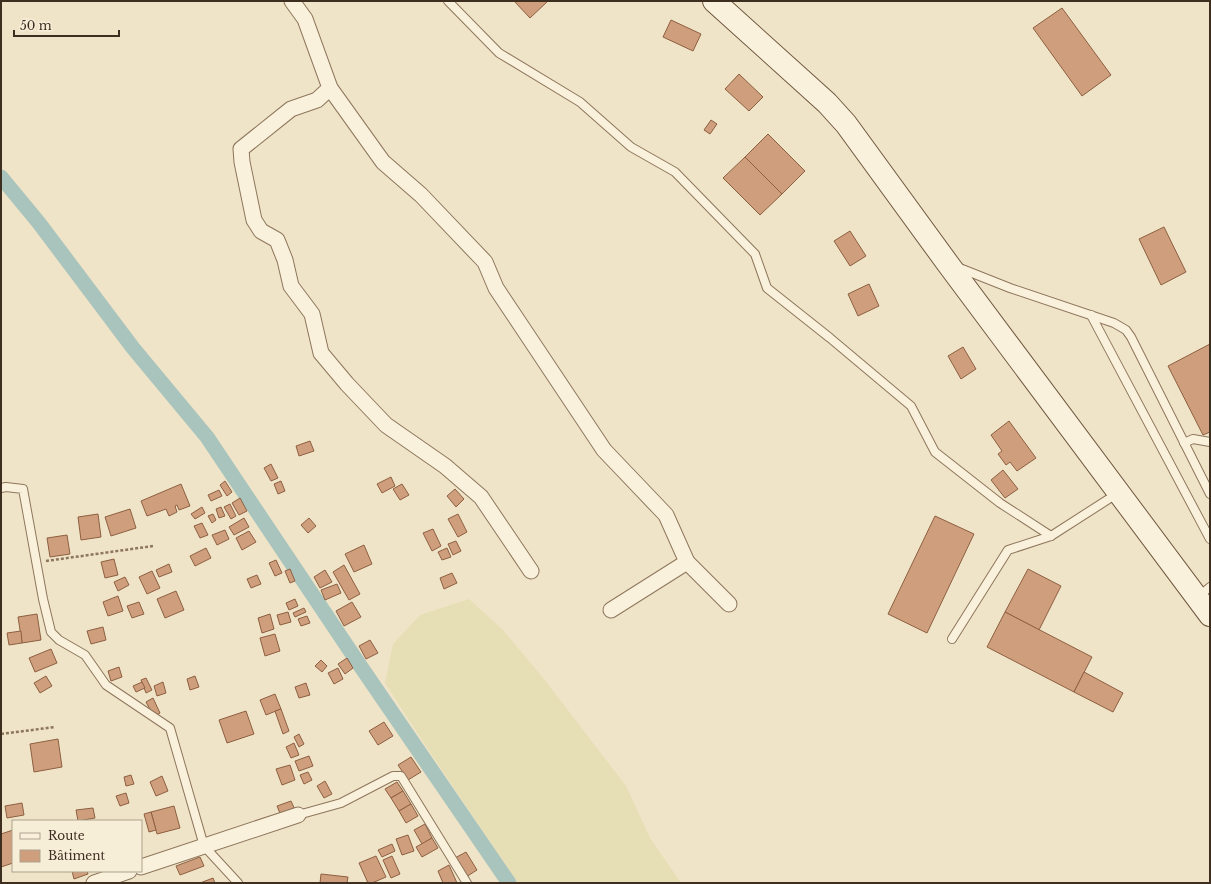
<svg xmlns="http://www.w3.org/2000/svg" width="1211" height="884" viewBox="0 0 1211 884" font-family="'Libre Baskerville',serif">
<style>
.farmland{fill:#e6deb5}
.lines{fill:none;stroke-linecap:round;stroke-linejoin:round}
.canal{stroke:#a9c4bc;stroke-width:15}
.building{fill:#cf9f7d;stroke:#8d5f41}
.lane-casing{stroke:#8d765c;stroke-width:10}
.street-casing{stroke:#8d765c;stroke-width:17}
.secondary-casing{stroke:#6f573f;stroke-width:24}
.path{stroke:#8d765c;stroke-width:2.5;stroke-dasharray:3 2;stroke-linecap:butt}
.lane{stroke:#faf1dc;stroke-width:8}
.street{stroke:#faf1dc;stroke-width:15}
.secondary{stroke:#faf1dc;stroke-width:22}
</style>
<rect width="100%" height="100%" fill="#f0e4c8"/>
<polygon class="farmland" points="469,599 503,630 544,679 626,786 650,838 681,883 518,883 431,754 385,683 393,644 420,615"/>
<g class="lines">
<polyline class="canal" points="1,177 39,223 133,348 207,437 359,664 509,883"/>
</g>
<g class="building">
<polygon points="514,1 548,1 530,18"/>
<polygon points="1062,8 1111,75 1082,96 1033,28"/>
<polygon points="671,20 701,34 693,51 663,37"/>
<polygon points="739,74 763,97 749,111 725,89"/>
<polygon points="711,120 717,124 710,134 704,130"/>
<polygon points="768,134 805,171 782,194 745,157"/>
<polygon points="745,157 782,194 760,215 723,178"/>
<polygon points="1164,227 1186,272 1161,285 1139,239"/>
<polygon points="850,231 866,256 850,266 834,241"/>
<polygon points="869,284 879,306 858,316 848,294"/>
<polygon points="1210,344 1210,432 1203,435 1168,366"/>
<polygon points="963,347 976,369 961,379 948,356"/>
<polygon points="1009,421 1036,458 1017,471 1010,462 1006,465 998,454 1002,451 991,435"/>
<polygon points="310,441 314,451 299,456 296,446"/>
<polygon points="271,464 278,478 271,481 264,468"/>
<polygon points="1003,470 1018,489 1005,498 991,480"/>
<polygon points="391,477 395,486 382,493 377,484"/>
<polygon points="225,481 232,492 227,496 220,485"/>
<polygon points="281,481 285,491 278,494 274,484"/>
<polygon points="181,484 190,506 179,510 177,505 175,506 177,512 169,516 166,509 147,516 141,501"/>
<polygon points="402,484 409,495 400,500 393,489"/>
<polygon points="455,489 464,499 456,507 447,496"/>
<polygon points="219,490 222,496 211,501 208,495"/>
<polygon points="240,498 247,511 239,515 232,503"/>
<polygon points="230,504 236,516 231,519 224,507"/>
<polygon points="202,507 205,513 195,519 191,514"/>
<polygon points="221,507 225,516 219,518 216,509"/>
<polygon points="130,509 136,528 111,536 105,517"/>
<polygon points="98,514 101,537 81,540 78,517"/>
<polygon points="213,514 216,520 212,523 208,516"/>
<polygon points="458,514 467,532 458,537 448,519"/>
<polygon points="935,516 974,534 927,633 888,614"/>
<polygon points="244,518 249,527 234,535 229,527"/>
<polygon points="309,518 316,526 308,533 301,525"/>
<polygon points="202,523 208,535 200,538 194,526"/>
<polygon points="433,529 441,546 432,551 423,533"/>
<polygon points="225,530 229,539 217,545 212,535"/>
<polygon points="249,531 256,542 242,550 236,538"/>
<polygon points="67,535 70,554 50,557 47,538"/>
<polygon points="456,541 461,551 453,555 448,544"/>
<polygon points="364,545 372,564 354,572 345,554"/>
<polygon points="206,548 211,558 195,566 190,556"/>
<polygon points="447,548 451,557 442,560 438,552"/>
<polygon points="114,559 118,575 105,578 101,562"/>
<polygon points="276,560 282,573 275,576 269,563"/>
<polygon points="169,564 172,572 159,577 156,570"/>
<polygon points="344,565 360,594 349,600 333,572"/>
<polygon points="290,569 295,581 290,583 285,571"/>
<polygon points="1028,569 1061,586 1039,630 1005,612"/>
<polygon points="325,570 332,582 320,588 314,577"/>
<polygon points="152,571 160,588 147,594 139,577"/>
<polygon points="452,573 457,583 444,589 440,578"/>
<polygon points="257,575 261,584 251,588 247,579"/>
<polygon points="125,577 129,585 118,591 114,582"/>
<polygon points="337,584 341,593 325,600 321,590"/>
<polygon points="176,591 184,610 165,618 157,599"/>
<polygon points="118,596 123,611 108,616 103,602"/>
<polygon points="295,599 298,606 289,610 286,603"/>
<polygon points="139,602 144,614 132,618 127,606"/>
<polygon points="352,602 361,617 344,626 336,611"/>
<polygon points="304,608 306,612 295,617 293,613"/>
<polygon points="288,612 291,622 280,625 277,615"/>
<polygon points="1005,612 1092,657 1074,692 987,647"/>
<polygon points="37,614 41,640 22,643 18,617"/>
<polygon points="270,614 274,629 262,633 258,618"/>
<polygon points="307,616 310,623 301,626 298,619"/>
<polygon points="103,627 106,640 91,644 87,631"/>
<polygon points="21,631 22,643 9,645 7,633"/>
<polygon points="275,634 280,651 265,656 260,638"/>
<polygon points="370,640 378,653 366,659 359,646"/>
<polygon points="51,649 57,663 35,672 29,658"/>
<polygon points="347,658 353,668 345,674 338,664"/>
<polygon points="321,660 327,666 322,672 315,666"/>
<polygon points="119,667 122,677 111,681 108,671"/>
<polygon points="338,668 343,679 334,684 328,673"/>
<polygon points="1084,672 1123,693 1113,712 1074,692"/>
<polygon points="46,676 52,686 40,693 34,683"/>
<polygon points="195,676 199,687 190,690 187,679"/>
<polygon points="146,678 152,690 146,693 141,680"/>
<polygon points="142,682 145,688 136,692 133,686"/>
<polygon points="163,682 166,693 157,696 154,686"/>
<polygon points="306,683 310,695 299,698 295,687"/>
<polygon points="275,694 281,709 266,715 260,700"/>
<polygon points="153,698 160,713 154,717 146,702"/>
<polygon points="281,709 289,731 283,734 275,711"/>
<polygon points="246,711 254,734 227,743 219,720"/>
<polygon points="384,722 393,736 378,745 369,731"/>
<polygon points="299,734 304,744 299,747 294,737"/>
<polygon points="58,739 62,767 34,772 30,744"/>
<polygon points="294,743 299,755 291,758 286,747"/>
<polygon points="309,756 313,766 299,771 295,761"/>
<polygon points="411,757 421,772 408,780 398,765"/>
<polygon points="290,765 295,780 282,785 276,769"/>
<polygon points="308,772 312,780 304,784 300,775"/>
<polygon points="131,775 134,784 126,786 124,777"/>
<polygon points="162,776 168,791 156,796 150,782"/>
<polygon points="325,781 332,794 324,798 317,786"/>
<polygon points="397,782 403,791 391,798 385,789"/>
<polygon points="403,791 411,804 399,811 391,798"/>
<polygon points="126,793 129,803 120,806 116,796"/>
<polygon points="291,801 296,812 282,818 277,806"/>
<polygon points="22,803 24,815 7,818 5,806"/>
<polygon points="411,804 418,816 406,823 399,811"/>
<polygon points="174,806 180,828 157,834 151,812"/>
<polygon points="93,808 95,818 78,821 76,810"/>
<polygon points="151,812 156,830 149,832 144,814"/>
<polygon points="425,824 432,838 422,844 414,830"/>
<polygon points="13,830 13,863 1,867 1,834"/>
<polygon points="408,835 414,851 402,855 396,839"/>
<polygon points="432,838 438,848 422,857 416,847"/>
<polygon points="392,844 395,851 382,857 378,850"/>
<polygon points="466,852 477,870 466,877 455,858"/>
<polygon points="376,856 386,877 372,883 368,883 359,863"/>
<polygon points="392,856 400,874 391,878 383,860"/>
<polygon points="200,857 204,866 180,875 176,866"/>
<polygon points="449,865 457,883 443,883 438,871"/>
<polygon points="72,871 87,871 88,874 74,879"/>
<polygon points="321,874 348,877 347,883 320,883"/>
<polygon points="213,878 215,883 200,883"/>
</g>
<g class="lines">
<defs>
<g id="lane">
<polyline points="448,1 499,53 580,102 631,147 675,172 755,254 767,288 830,338 911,406 935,452 1000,503 1051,536"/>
<polyline points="957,267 1010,288 1114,323 1126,330 1131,337 1210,494"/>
<polyline points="1091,315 1210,539"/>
<polyline points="1184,443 1193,439 1210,442"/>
<polyline points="1,488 6,487 23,489 43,599 51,632 59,640 85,655 106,685 170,728 204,846 238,883"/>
<polyline points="1198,597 1210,587"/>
<polyline points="952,639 1008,550 1051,536 1118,493"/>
<polyline points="298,815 341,803 393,776 401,776 467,883"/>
</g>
<g id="street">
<polyline points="292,1 305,19 330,88 383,162 421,195 485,262 496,288 604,450 666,515 687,562 729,604"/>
<polyline points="330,88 317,100 291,109 241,149 242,162 254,220 261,231 277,240 285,260 291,286 312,314 321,353 347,384 386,425 445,466 481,497 531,571"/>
<polyline points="611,610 687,562"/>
<polyline points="141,867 298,815"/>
<polyline points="94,883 129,871"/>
</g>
<polyline id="secondary" points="714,1 827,103 846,124 948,264 1210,615"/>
</defs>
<use href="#lane" class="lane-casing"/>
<use href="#street" class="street-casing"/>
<use href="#secondary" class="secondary-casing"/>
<g class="path">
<polyline points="46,561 153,546"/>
<polyline points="1,734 55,727"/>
</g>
<use href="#lane" class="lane"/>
<use href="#street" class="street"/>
<use href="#secondary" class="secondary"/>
</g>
<rect width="1211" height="884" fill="none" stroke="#3d2e20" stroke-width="4"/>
<rect x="12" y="820" width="130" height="52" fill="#f7eed8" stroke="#ada18e"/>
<rect x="20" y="833" width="20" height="6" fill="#faf1dc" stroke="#ada18e"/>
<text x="48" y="840" font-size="12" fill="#3d2e20">Route</text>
<rect x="20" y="850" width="20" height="12" fill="#cf9f7d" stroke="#ada18e"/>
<text x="48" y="860" font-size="12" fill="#3d2e20">Bâtiment</text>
<path d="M14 30v6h105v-6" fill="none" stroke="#3d2e20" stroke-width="2"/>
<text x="20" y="30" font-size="12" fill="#3d2e20" stroke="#f7eed8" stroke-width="3" paint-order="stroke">50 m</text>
</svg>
